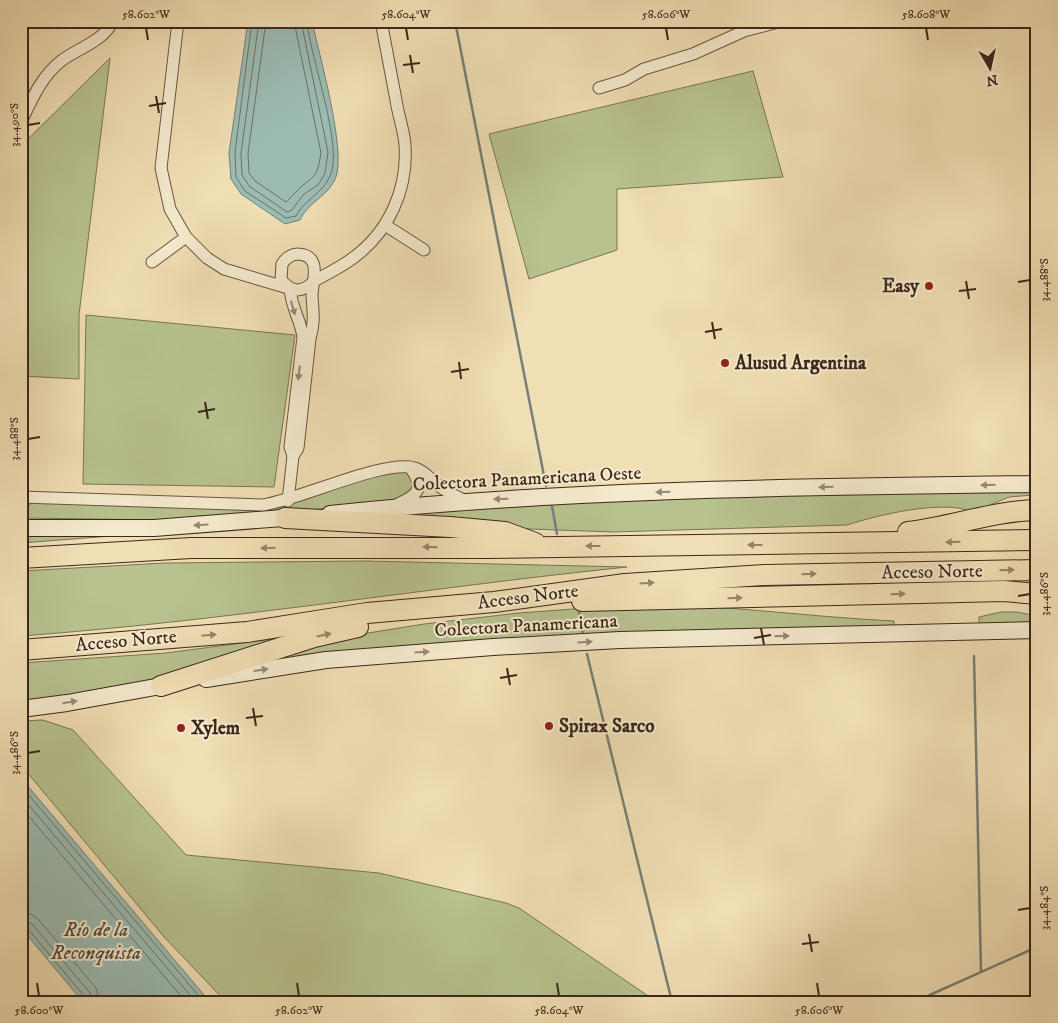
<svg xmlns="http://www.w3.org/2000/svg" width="1058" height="1023" viewBox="0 0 1058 1023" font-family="'IM FELL DW Pica',serif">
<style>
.green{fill:#b7c28f;stroke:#7a7455}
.water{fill:#9bbbb3;stroke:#758076}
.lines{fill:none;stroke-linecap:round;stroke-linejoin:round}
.shore{stroke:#6c7167;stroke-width:1}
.stream{stroke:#758076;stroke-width:2.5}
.street-casing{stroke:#6a5541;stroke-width:13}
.secondary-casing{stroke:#3d271b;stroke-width:18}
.highway-casing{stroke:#3d271b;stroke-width:22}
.street{stroke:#f5eace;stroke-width:11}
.secondary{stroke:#f5eace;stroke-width:16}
.highway{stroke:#f0deb4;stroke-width:20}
.oneway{fill:#998874}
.oneway2{fill:#968268}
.ticks{fill:none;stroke:#3d271b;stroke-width:2}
.poi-dot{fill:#8f2418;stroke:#f5eace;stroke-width:2}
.labels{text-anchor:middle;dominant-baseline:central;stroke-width:4;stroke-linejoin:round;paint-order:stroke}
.poi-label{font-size:19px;font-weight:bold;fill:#3d271b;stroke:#f5eace;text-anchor:start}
.street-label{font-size:19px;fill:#3d271b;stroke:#f5eace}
.water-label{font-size:20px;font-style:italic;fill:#544c41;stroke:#f5eace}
.neatline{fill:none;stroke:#3d271b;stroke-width:2}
.ticks-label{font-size:12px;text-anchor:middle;fill:#3d271b}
</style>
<rect width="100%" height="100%" fill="#f0deb4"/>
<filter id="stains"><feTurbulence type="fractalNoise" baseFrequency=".004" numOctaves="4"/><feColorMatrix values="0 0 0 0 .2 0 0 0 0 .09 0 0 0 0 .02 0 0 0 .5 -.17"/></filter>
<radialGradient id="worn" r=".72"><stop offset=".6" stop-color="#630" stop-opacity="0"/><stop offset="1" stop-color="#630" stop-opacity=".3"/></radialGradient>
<g class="green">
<polygon points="110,58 79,315 79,379 21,376 21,163 27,140"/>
<polygon points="753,71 783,177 617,189 617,250 529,279 489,134"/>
<polygon points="86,315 295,335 274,487 83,484"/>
<polygon points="405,469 413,477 414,486 408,495 393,500 263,516 165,520 22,518 31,502 234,509"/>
<path d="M 1034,489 L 1033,495 L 1009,497 L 973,512 C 943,499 878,515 847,525 L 613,532 L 503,528 L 384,517 L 528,502 Z"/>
<polygon points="21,529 137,534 21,543"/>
<path d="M 365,561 L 627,567 C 425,588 224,621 21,636 L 21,571 L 164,563 Z"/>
<path d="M 642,604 C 726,605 810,617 894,621 L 894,625 C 837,630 778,628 720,630 C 551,637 382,641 215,671 L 306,643 L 424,624 L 519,613 Z"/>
<polygon points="1001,612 1017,612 1037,616 1037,624 979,625 979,617"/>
<polygon points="311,634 152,682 21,703 21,663 166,653"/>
<polygon points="43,720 73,730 186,855 379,873 506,903 519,908 657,1002 226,1002 165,938 21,765 21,721"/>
</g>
<g class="water">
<path d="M 248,21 L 312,21 C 319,54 346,149 336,177 C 329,196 308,202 300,220 L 285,224 L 241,194 L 231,179 L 229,153 Z"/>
<polygon points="21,778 210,1002 83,1002 21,928"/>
</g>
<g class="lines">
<g class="shore">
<path d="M 252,21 L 235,152 L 236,177 L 245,191 L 286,218 L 296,216 C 305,199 323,193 330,176 C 344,146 310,58 307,21"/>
<polyline points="259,21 241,153 242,175 249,186 287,212 292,210 303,195 319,184 325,173 328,152 301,21"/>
<path d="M 266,21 L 248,153 L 249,173 L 255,181 L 286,202 C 290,199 293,194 297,191 C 315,173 316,182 321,153 L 294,21"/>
<polyline points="21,786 204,1002"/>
<polyline points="21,796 196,1002"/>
<polyline points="21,807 186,1002"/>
<polyline points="21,912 31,914 38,919 96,988 100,1002"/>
<polyline points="21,919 32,924 90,993 93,1002"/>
<polyline points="21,926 27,928 85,997 86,1002"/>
</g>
<g class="stream">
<polyline points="455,21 546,486"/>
<polyline points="552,506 557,534"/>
<polyline points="579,611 583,635"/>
<polyline points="587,654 672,1002"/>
<polyline points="974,656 981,972"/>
<polyline points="914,1002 1037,947"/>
</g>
<defs>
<g id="street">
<polyline points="178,21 161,168 170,209 186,237 207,258 224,269 288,288"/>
<polyline points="1036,21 1037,22"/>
<polyline points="599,88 625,80 644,69 693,54 744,31 782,21"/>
<path d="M 21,122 C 32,99 41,77 61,61 C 78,48 103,42 113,21"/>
<polyline points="385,225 424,250"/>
<polyline points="152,262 186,237"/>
<path d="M 314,281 C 327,274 341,267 353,258 C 389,232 408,189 405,145 C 404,130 398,115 396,100 C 391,74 386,48 381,21"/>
<path d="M 290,289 C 292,310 300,318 303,337 L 290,447 L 293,456 L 298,448 L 310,339 C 315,321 313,313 312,296 C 312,282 323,255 298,254 C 291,254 286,258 282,264 L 281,280 C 291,291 300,294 312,283"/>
<path d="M 21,497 L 263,505 C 302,499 384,459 415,468 C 425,471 431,480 439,486 C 447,492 457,497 466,501"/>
<polyline points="288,501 293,456"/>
<path d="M 398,504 C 420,494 424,488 410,467"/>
</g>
<g id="secondary">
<path d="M 330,514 C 565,489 801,487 1037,484"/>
<polyline points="21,528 154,528 296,517"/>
<polyline points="206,679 326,660 493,647 620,640 1037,630"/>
<polyline points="21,709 67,703 172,684"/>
</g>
<g id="highway">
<polyline points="285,518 450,527 505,532 535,543"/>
<path d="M 908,532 C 951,527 993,511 1037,510"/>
<polyline points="21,558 191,548 486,548 1037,540"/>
<polyline points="582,601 1004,591 1037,594"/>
<polyline points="21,650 247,632 367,613 494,602 625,584 765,575 1037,570"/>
<polyline points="161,686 314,637 358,627"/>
</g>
</defs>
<use href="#street" class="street-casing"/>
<use href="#secondary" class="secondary-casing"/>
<use href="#highway" class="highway-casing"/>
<use href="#street" class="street"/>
<use href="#secondary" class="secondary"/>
<use href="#highway" class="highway"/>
</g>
<defs><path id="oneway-solid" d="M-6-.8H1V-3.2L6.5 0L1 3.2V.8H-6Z" transform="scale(1.25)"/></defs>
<g class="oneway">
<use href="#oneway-solid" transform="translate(293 308) rotate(74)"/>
<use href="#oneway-solid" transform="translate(299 373) rotate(97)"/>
<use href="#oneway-solid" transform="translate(988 485) rotate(179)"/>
<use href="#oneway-solid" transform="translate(826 487) rotate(179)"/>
<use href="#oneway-solid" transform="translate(663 492) rotate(178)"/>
<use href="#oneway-solid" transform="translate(501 499) rotate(178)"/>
<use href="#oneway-solid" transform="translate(201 525) rotate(176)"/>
<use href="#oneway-solid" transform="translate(782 636) rotate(-1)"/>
<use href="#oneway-solid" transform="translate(585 642) rotate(-3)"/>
<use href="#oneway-solid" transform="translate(422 652) rotate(-4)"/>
<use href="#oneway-solid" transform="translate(261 670) rotate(-9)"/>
<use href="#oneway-solid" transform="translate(70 702) rotate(-9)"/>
</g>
<g class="oneway2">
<use href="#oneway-solid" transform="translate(953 542) rotate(179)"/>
<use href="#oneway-solid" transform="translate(755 545) rotate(180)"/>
<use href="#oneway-solid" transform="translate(593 546) rotate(180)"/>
<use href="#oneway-solid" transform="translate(430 547) rotate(-179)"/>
<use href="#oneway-solid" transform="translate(268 548) rotate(179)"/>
<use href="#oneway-solid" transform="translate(1007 570) rotate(-1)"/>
<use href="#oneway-solid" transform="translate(809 574) rotate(-1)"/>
<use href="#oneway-solid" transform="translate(647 583) rotate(-4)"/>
<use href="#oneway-solid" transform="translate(898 594) rotate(-2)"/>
<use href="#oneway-solid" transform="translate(735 598) rotate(-2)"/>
<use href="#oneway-solid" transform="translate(209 635) rotate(-5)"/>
<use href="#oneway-solid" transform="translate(324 635) rotate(-12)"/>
</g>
<path class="ticks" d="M 146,28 L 148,40M 406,28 L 408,40M 666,28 L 668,40M 926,28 L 928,40M 410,55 L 413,73M 403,65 L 420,63M 156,96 L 159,113M 149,106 L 166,103M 28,125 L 40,123M 966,281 L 969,299M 1018,282 L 1030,280M 959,291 L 976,289M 712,322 L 715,339M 705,332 L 722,329M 459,362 L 461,379M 451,372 L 469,369M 205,402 L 208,419M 198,412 L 215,409M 28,439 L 40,437M 1018,596 L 1030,594M 761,628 L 764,645M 754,638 L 771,635M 507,668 L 510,685M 500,678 L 517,675M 253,708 L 256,726M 246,718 L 263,716M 28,753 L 40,751M 1018,910 L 1030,908M 809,934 L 812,952M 802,944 L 819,942M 37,983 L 39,996M 297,983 L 299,996M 557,983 L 559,996M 817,983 L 819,996"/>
<g class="poi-dot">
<circle cx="929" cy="286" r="5"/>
<circle cx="725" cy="363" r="5"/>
<circle cx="549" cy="726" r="5"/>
<circle cx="181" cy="728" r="5"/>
</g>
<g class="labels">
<g class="poi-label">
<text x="919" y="286" text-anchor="end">Easy</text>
<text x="735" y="363">Alusud Argentina</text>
<text x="559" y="726">Spirax Sarco</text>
<text x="191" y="728">Xylem</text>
</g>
<g class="street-label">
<text transform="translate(527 479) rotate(-3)">Colectora Panamericana Oeste</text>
<text transform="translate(932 572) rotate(-1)">Acceso Norte</text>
<text transform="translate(528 597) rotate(-7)">Acceso Norte</text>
<text transform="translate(526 626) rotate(-3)">Colectora Panamericana</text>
<text transform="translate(126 641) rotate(-5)">Acceso Norte</text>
</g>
<g class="water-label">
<text x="96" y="930">Río de la<tspan x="96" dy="23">Reconquista</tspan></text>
</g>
</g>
<rect width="1058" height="1023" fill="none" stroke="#f0deb4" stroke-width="55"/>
<g transform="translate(990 68) rotate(171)" stroke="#f5eace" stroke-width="4" paint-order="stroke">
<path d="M0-4L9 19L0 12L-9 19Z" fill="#3d271b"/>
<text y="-8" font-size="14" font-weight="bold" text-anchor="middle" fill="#3d271b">N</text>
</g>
<rect x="28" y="28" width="1002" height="968" class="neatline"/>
<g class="ticks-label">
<text x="146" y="18">58.602°W</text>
<text x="406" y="18">58.604°W</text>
<text x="666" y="18">58.606°W</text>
<text x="926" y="18">58.608°W</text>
<text transform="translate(14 125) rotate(-90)" y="4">34.490°S</text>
<text transform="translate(1044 280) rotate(-90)" y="4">34.488°S</text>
<text transform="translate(14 439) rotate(-90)" y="4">34.488°S</text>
<text transform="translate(1044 594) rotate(-90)" y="4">34.486°S</text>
<text transform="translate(14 753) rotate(-90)" y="4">34.486°S</text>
<text transform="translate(1044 908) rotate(-90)" y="4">34.484°S</text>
<text x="39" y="1014">58.600°W</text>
<text x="299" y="1014">58.602°W</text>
<text x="559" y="1014">58.604°W</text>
<text x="819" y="1014">58.606°W</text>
</g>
<rect width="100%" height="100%" filter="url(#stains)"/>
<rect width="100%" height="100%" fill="url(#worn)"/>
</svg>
